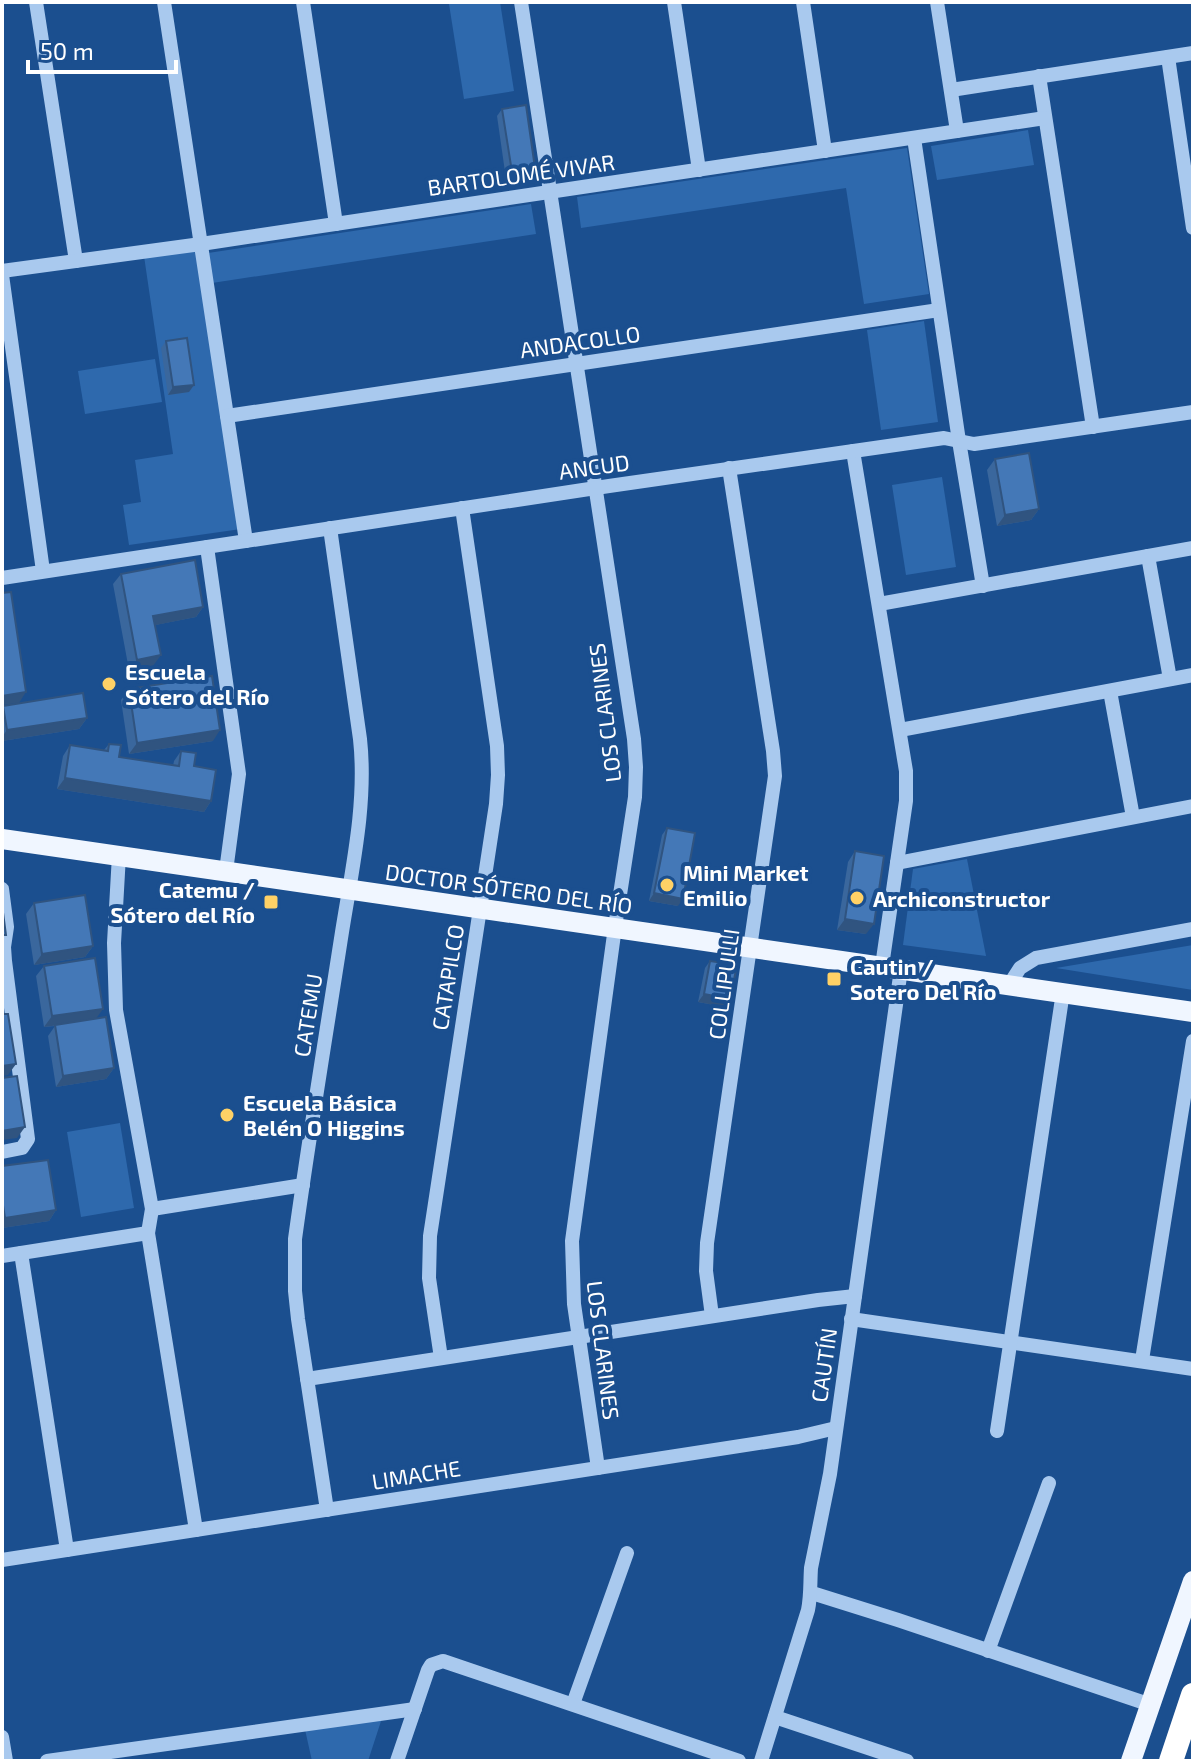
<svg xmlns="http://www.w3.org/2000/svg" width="1195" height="1763" viewBox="0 0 1195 1763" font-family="'Exo 2',sans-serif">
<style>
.green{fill:#2e69ad}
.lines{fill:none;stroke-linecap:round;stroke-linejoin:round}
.minor{stroke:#a9c9ee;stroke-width:14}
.major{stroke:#f0f6ff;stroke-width:20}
.highway{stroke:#fff;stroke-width:24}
.wall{fill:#3a679d}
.shaded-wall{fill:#305480}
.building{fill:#4478b7;stroke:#305480;stroke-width:2}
.poi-dot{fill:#ffd166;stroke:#1b4f8f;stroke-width:3}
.labels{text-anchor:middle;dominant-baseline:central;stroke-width:8;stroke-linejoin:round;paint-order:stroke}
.street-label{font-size:22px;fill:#fff;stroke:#1b4f8f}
.poi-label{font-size:22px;font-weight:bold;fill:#fff;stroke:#1b4f8f;text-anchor:start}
</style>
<rect width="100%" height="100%" fill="#1b4f8f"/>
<g class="green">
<polygon points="462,2 500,2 514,91 464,99 449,4"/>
<polygon points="1028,130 1034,165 937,180 931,146"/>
<polygon points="907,148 929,294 864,304 846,188 581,228 577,197"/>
<polygon points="531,204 536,234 212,283 208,253"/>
<polygon points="201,248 241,529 129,545 123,505 141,502 135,460 173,454 144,256"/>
<polygon points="924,321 938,422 881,430 867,330"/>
<polygon points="155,359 162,402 85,414 78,371"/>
<polygon points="942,477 956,567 906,575 892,485"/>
<polygon points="967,859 986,956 903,945 913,869"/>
<polygon points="1193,945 1193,990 1056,968"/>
<polygon points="120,1123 134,1208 81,1217 67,1132"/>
<polygon points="383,1715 368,1761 312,1761 304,1725"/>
</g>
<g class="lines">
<g class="minor">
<polyline points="36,2 76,261"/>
<polyline points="164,2 246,541"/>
<polyline points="303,2 336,224"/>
<polyline points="521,2 634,739 636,767 635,797 615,927 572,1241 574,1304 598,1468"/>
<polyline points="674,2 699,170"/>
<polyline points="803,2 825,151"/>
<polyline points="937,2 957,131"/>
<polyline points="1168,57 1193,228"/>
<polyline points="1039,76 1093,427"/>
<polyline points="951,90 1193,53"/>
<polyline points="914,138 959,441 983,586"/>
<polyline points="2,271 201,244 1045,118"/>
<polyline points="2,275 43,571"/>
<polyline points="227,416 939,310"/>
<polyline points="853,451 906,771 906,801 882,966"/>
<polyline points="207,547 239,774 226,871"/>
<polyline points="1148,556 1170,679"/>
<polyline points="2,578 609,486 944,438 974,444 1193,412"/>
<polyline points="879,604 1193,548"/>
<polyline points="1110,691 1133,817"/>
<polyline points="900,730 1193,675"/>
<polyline points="119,855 114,943 116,1010 152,1209 148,1233 196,1530"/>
<polyline points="897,863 1193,806"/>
<polyline points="2,889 7,927 4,947 5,961 28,1139 22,1148 2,1152"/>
<polyline points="1009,985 1020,968 1036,958 1193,929"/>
<polyline points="152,1209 303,1185"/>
<polyline points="21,1253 67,1550"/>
<polyline points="2,1256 148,1233"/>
<polyline points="712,1316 706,1271 707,1243 775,776 773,751 729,468"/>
<polyline points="851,1319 1193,1369"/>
<polyline points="441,1358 429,1278 430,1236 496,804 498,775 497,746 462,508"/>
<polyline points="1142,1360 1193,1041"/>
<polyline points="307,1379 818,1300 855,1296"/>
<polyline points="997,1431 1063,992"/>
<path d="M 327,1510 L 298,1319 L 295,1291 L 295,1239 C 309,1137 326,1035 342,932 C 352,869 367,803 360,739 L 330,528"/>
<polyline points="2,1560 798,1437 836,1428"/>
<polyline points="812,1593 898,1620 1151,1705"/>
<polyline points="988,1651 1049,1483"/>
<polyline points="573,1704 627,1553"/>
<polyline points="775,1717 907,1761"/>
<polyline points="2,1737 6,1761"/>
<polyline points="47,1761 415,1709"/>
<polyline points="397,1761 428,1670 431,1665 443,1661 739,1761"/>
<path d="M 761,1761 L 808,1610 C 811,1595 810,1583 811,1568 L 830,1474 L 901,969"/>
</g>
<g class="major">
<polyline points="2,839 1193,1012"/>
<polyline points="1131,1761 1193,1581"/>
</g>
<polyline class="highway" points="1171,1761 1193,1695"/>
</g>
<g class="wall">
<polygon points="502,109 530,175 506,179 497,116"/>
<polygon points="166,341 194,385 189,392 168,395 161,348"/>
<polygon points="995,459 1039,509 1031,520 997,526 987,470"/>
<polygon points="121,574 203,607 196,617 155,625 153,666 129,670 113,584"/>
<polygon points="129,689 213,741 129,754 121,700"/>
<polygon points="3,706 87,718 79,729 2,741"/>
<polygon points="109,744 119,757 173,766 174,761 181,751 194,766 211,801 204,812 57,789 63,756 70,745 104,750"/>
<polygon points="667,828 678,906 649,901 662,835"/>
<polygon points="855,851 866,934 837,930 848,862"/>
<polygon points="34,903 93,946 85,957 34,965 26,914"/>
<polygon points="710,961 730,999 725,1007 698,1002 705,968"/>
<polygon points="44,966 96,1019 114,1068 106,1079 56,1087 48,1036 55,1026 44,1027 36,976"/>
<polygon points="2,1166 56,1210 49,1221 2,1228"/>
</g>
<g class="shaded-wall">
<polygon points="535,168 530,175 506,179 512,172"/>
<polygon points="194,385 189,392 168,395 173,387"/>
<polygon points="1039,509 1031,520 997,526 1005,515"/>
<polygon points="203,607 196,617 146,627 153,616"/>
<polygon points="161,655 153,666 129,670 137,660"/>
<polygon points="26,692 19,703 2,705 2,696"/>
<polygon points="87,718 79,729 2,741 2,737 7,730"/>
<polygon points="220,730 213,741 129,754 137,743"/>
<polygon points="65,778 211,801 204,812 57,789"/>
<polygon points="654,893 683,899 678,906 649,901"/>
<polygon points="845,919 874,924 866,934 837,930"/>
<polygon points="93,946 85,957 34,965 42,954"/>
<polygon points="704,994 730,999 725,1007 698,1002"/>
<polygon points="103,1009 95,1020 44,1027 52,1016"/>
<polygon points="16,1064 8,1075 2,1076 2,1066"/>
<polygon points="114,1068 106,1079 56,1087 63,1076"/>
<polygon points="25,1127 17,1138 2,1140 2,1131"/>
<polygon points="56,1210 49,1221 2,1228 2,1222 5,1218"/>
</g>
<g class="building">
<polygon points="526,105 535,168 512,172 502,109"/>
<polygon points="187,338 194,385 173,387 166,341"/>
<polygon points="1029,453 1039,509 1005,515 995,459"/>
<polygon points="195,560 203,607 153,616 161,655 137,660 121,574"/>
<polygon points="11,592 26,692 2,696 2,593"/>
<polygon points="212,676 220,730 137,743 129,689"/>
<polygon points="83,693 87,718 7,730 3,706"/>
<polygon points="109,744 121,745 119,757 179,766 181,751 196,753 194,766 216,770 211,801 65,778 70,745 108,751"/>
<polygon points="667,828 695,833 683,899 654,893"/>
<polygon points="855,851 884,856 874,924 845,919"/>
<polygon points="85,895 93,946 42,954 34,903"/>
<polygon points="2,905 6,935 2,935"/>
<polygon points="95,958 103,1009 52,1016 44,966"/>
<polygon points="710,961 737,965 730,999 704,994"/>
<polygon points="2,1014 8,1014 16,1064 2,1066"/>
<polygon points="106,1017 114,1068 63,1076 55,1025"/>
<polygon points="17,1076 25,1127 2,1131 2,1078"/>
<polygon points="48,1160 56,1210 5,1218 2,1199 2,1166"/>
</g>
<g class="poi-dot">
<circle cx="109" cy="684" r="8"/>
<circle cx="667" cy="885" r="8"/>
<circle cx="857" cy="898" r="8"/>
<rect x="263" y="894" width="16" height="16" rx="4"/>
<rect x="826" y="971" width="16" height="16" rx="4"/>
<circle cx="227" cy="1115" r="8"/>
</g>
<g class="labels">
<g class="street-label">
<text transform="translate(521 174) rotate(-8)">BARTOLOMÉ VIVAR</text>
<text transform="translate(580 341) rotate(-8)">ANDACOLLO</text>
<text transform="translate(594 466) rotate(-8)">ANCUD</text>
<text transform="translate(604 713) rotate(-97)">LOS CLARINES</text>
<text transform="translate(509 888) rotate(8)">DOCTOR SÓTERO DEL RÍO</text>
<text transform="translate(447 977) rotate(-81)">CATAPILCO</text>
<text transform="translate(723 984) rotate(-82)">COLLIPULLI</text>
<text transform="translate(307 1015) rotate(-81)">CATEMU</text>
<text transform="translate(604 1350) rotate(83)">LOS CLARINES</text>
<text transform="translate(823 1365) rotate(-82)">CAUTÍN</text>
<text transform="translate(416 1474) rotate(-9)">LIMACHE</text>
</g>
<g class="poi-label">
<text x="125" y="671">Escuela<tspan x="125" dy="25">Sótero del Río</tspan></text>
<text x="683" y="872">Mini Market<tspan x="683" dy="25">Emilio</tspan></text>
<text x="255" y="889" text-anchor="end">Catemu /<tspan x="255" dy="25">Sótero del Río</tspan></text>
<text x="873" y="898">Archiconstructor</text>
<text x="850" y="966">Cautin /<tspan x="850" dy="25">Sotero Del Río</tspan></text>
<text x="243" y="1102">Escuela Básica<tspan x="243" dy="25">Belén O Higgins</tspan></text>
</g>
</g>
<rect width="1195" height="1763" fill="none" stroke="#ffffff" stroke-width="8"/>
<path d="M28 60v12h148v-12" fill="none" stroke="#ffffff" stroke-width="4"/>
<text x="40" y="60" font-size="24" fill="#ffffff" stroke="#1b4f8f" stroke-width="6" paint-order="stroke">50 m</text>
</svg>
